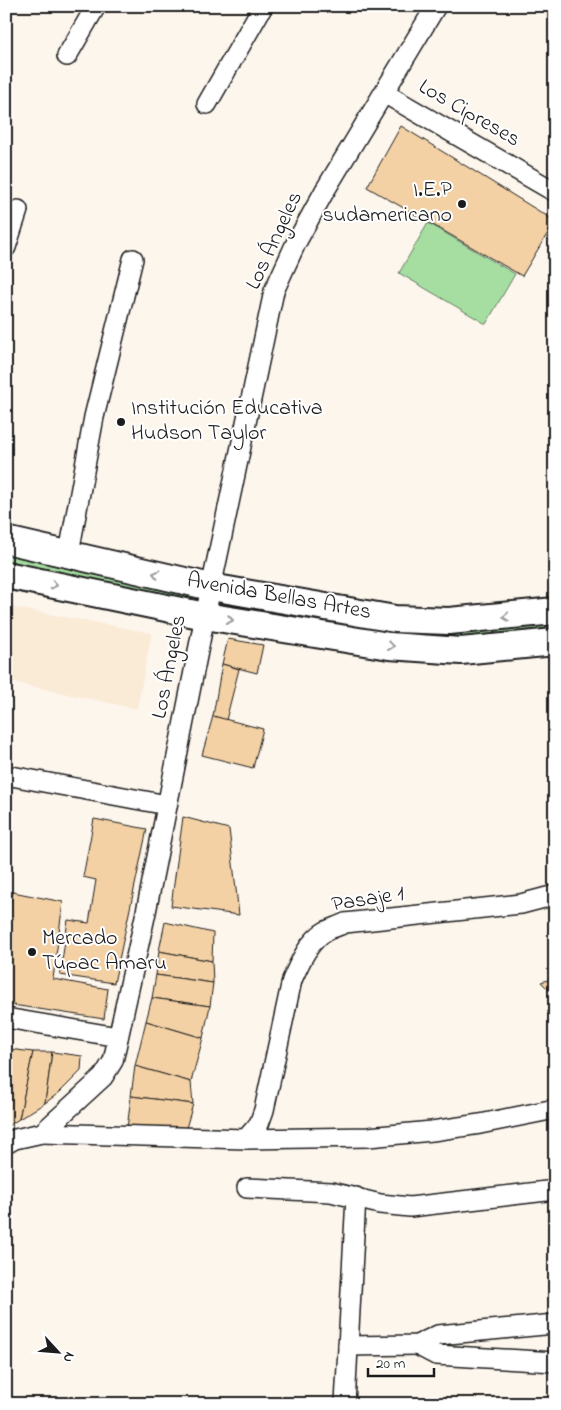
<svg xmlns="http://www.w3.org/2000/svg" width="561" height="1410" viewBox="0 0 561 1410" font-family="'Indie Flower',sans-serif">
<style>
.built{fill:#faebd7}
.green{fill:#a6dea2;stroke:#617d5f}
.building{fill:#f3d1a4;stroke:#1c1c1c}
.lines{fill:none;stroke-linecap:round;stroke-linejoin:round}
.street-casing{stroke:#1c1c1c;stroke-width:22}
.secondary-casing{stroke:#1c1c1c;stroke-width:30}
.street{stroke:#fff;stroke-width:19}
.secondary{stroke:#fff;stroke-width:26}
.oneway{stroke:#999}
.poi-dot{fill:#1c1c1c;stroke:#fff;stroke-width:2}
.labels{text-anchor:middle;dominant-baseline:central;stroke-width:4;stroke-linejoin:round;paint-order:stroke}
.street-label{font-size:22px;fill:#1c1c1c;stroke:#fff}
.poi-label{font-size:22px;fill:#1c1c1c;stroke:#fff;text-anchor:start}
</style>
<rect width="100%" height="100%" fill="#fdf6ed"/>
<filter id="ink" filterUnits="userSpaceOnUse"><feTurbulence type="fractalNoise" baseFrequency=".02" numOctaves="2"/><feDisplacementMap in="SourceGraphic" scale="10" xChannelSelector="R" yChannelSelector="G"/><feConvolveMatrix kernelMatrix="1 2 1 2 8 2 1 2 1" color-interpolation-filters="sRGB"/></filter>
<g filter="url(#ink)">
<polygon class="built" points="6,606 152,633 137,709 6,681"/>
<g class="green">
<polygon points="428,223 515,274 486,324 399,273"/>
<polygon points="6,550 208,590 200,603 6,566"/>
<polygon points="234,601 555,621 555,633 424,642 235,611 232,605"/>
</g>
<g class="building">
<polygon points="401,126 555,221 522,276 367,187"/>
<polygon points="228,639 263,645 257,673 222,664"/>
<polygon points="222,664 239,669 226,720 213,716"/>
<polygon points="213,716 263,729 253,768 202,755"/>
<polygon points="183,817 229,829 239,915 171,906"/>
<polygon points="94,819 147,829 114,983 60,975 68,920 89,923 96,880 83,877"/>
<polygon points="13,892 63,902 53,979 108,989 104,1019 6,1004 6,925"/>
<polygon points="165,922 213,933 212,961 159,951"/>
<polygon points="159,951 212,961 213,983 156,975"/>
<polygon points="156,975 213,983 210,1006 152,998"/>
<polygon points="555,978 555,996 541,982"/>
<polygon points="152,998 210,1006 203,1038 146,1021"/>
<polygon points="146,1021 203,1038 191,1082 135,1066"/>
<polygon points="6,1048 9,1049 6,1071"/>
<polygon points="9,1049 33,1052 19,1119 6,1127 6,1071"/>
<polygon points="33,1052 52,1052 45,1103 19,1119"/>
<polygon points="52,1052 82,1056 81,1071 60,1092 45,1103"/>
<polygon points="135,1066 191,1082 193,1104 131,1096"/>
<polygon points="131,1096 193,1104 186,1128 127,1129"/>
</g>
<g class="lines">
<defs>
<g id="street">
<polyline points="67,56 96,6"/>
<polyline points="384,93 555,192"/>
<polyline points="207,104 263,6"/>
<polyline points="6,247 18,210"/>
<polyline points="69,553 94,417 133,259"/>
<polyline points="6,775 167,805"/>
<polyline points="6,1018 118,1037"/>
<polyline points="42,1133 246,1139 368,1137 432,1131 480,1124 555,1109"/>
<path d="M 246,1139 L 259,1124 L 264,1110 L 292,980 C 299,964 309,940 326,931 C 332,928 339,926 345,923 L 521,904 L 555,895"/>
<polyline points="6,1144 15,1139 42,1133 103,1077 113,1061 146,912 205,616 274,291 296,243 324,192 436,6"/>
<polyline points="247,1188 331,1192 380,1204 410,1207 555,1190"/>
<polyline points="417,1345 436,1355 555,1362"/>
<polyline points="348,1346 417,1345 438,1335 555,1324"/>
<polyline points="345,1404 356,1197"/>
</g>
<g id="secondary">
<polyline points="6,540 211,587 395,619 449,621 555,611"/>
<polyline points="6,575 205,616 389,646 461,651 555,642"/>
</g>
</defs>
<use href="#street" class="street-casing"/>
<use href="#secondary" class="secondary-casing"/>
<use href="#street" class="street"/>
<use href="#secondary" class="secondary"/>
</g>
<defs><path id="oneway-chevron" d="M-2-3.5L2.5 0L-2 3.5" fill="none" stroke-width="1.6" stroke-linecap="round" stroke-linejoin="round" transform="scale(1.25)"/></defs>
<g class="oneway">
<use href="#oneway-chevron" transform="translate(156 574) rotate(-167)"/>
<use href="#oneway-chevron" transform="translate(54 585) rotate(12)"/>
<use href="#oneway-chevron" transform="translate(506 617) rotate(174)"/>
<use href="#oneway-chevron" transform="translate(230 620) rotate(9)"/>
<use href="#oneway-chevron" transform="translate(391 646) rotate(7)"/>
</g>
</g>
<g class="poi-dot">
<circle cx="462" cy="204" r="5"/>
<circle cx="121" cy="422" r="5"/>
<circle cx="32" cy="952" r="5"/>
</g>
<g class="labels">
<g class="street-label">
<text transform="translate(469 114) rotate(30)">Los Cipreses</text>
<text transform="translate(275 241) rotate(-65)">Los Ángeles</text>
<text transform="translate(279 597) rotate(10)">Avenida Bellas Artes</text>
<text transform="translate(170 667) rotate(-79)">Los Ángeles</text>
<text transform="translate(368 900) rotate(-9)">Pasaje 1</text>
</g>
<g class="poi-label">
<text x="452" y="191" text-anchor="end">I.E.P<tspan x="452" dy="25">sudamericano</tspan></text>
<text x="131" y="409">Institución Educativa<tspan x="131" dy="25">Hudson Taylor</tspan></text>
<text x="42" y="939">Mercado<tspan x="42" dy="25">Túpac Amaru</tspan></text>
</g>
</g>
<rect width="561" height="1410" fill="none" stroke="#fff" stroke-width="25"/>
<rect x="12" y="12" width="536" height="1385" fill="none" stroke="#1c1c1c" stroke-width="2" filter="url(#ink)"/>
<g transform="translate(58 1352) rotate(116)" stroke="#ffffff" stroke-width="4" paint-order="stroke">
<path d="M0-4L9 19L0 12L-9 19Z" fill="#1c1c1c"/>
<text y="-8" font-size="14" font-weight="bold" text-anchor="middle" fill="#1c1c1c">N</text>
</g>
<path d="M368 1368v8h66v-8" fill="none" stroke="#1c1c1c" stroke-width="2.5"/>
<text x="376" y="1368" font-size="15" fill="#1c1c1c" stroke="#ffffff" stroke-width="4" paint-order="stroke">20 m</text>
</svg>
